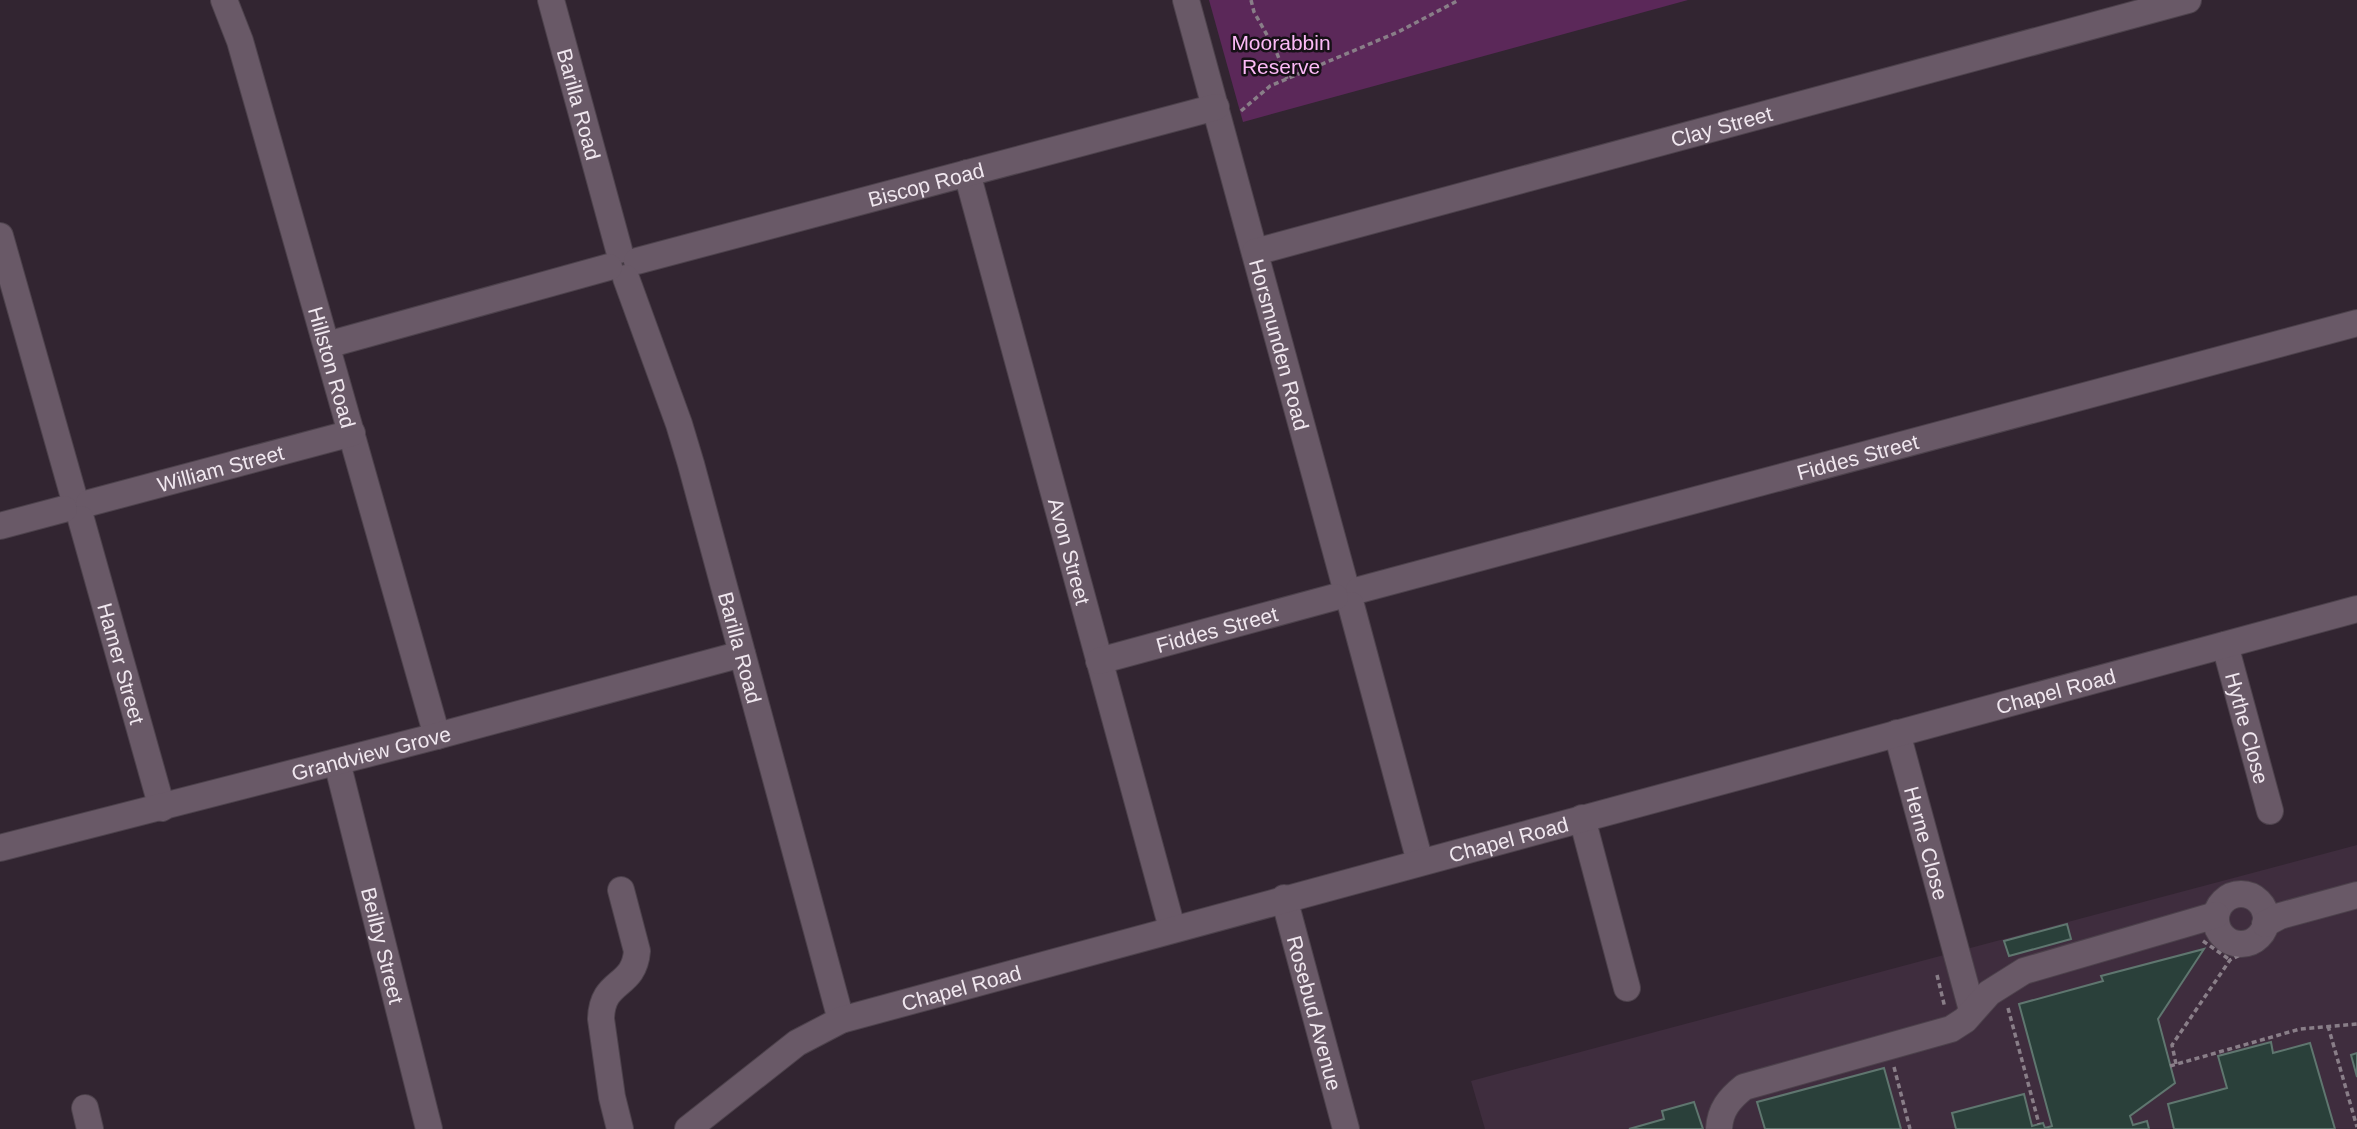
<svg xmlns="http://www.w3.org/2000/svg" width="2357" height="1129" viewBox="0 0 2357 1129" font-family="Helvetica,sans-serif">
<style>
.built{fill:#3f2d3e}
.green{fill:#5b2859}
.building{fill:#2a403a;stroke:#5f766f;stroke-width:2}
.lines{fill:none;stroke-linecap:round;stroke-linejoin:round}
.minor-casing{stroke:#4d424c;stroke-width:28}
.path{stroke:#897e88;stroke-width:3.5;stroke-dasharray:5 3.5;stroke-linecap:butt}
.minor{stroke:#695967;stroke-width:26}
.labels{text-anchor:middle;dominant-baseline:central;stroke-width:5;stroke-linejoin:round;paint-order:stroke}
.park-label{font-size:21px;fill:#fcbaf7;stroke:#161016}
.street-label{font-size:21px;fill:#f0e7ef;stroke:#161016}
</style>
<rect width="100%" height="100%" fill="#322531"/>
<polygon class="built" points="2357,845 2357,1129 1485,1129 1471,1081"/>
<polygon class="green" points="1209,0 1688,0 1243,122"/>
<g class="building">
<polygon points="2067,924 2071,939 2009,956 2004,941"/>
<polygon points="2204,949 2158,1019 2175,1083 2130,1116 2133,1125 2147,1121 2149,1129 1956,1129 1952,1113 2024,1094 2032,1126 2043,1123 2045,1128 2052,1126 2019,1004 2103,981 2101,976"/>
<polygon points="2271,1042 2273,1053 2310,1043 2335,1129 2174,1129 2168,1104 2227,1088 2218,1056"/>
<polygon points="2357,1053 2357,1077 2351,1055"/>
<polygon points="1884,1068 1901,1129 1765,1129 1757,1102"/>
<polygon points="1694,1102 1703,1129 1629,1129 1664,1119 1662,1111"/>
</g>
<g class="lines">
<defs>
<g id="minor">
<path id="s1" d="M 224,0 L 240,41 L 437,736"/>
<path id="s2" d="M 551,0 L 619,250"/>
<path id="s3" d="M 1186,0 L 1344,581"/>
<path id="s4" d="M 967,173 L 1172,928"/>
<polyline points="0,236 73,494"/>
<path id="s5" d="M 1255,252 L 2188,0"/>
<path id="s6" d="M 637,261 L 1216,107"/>
<path id="s7" d="M 626,278 L 679,424 L 691,464 L 841,1020"/>
<polyline points="327,345 609,267"/>
<path id="s8" d="M 89,503 L 352,433"/>
<path id="s9" d="M 81,519 L 162,808"/>
<polyline points="0,526 64,509"/>
<path id="s10" d="M 1359,590 L 2357,323"/>
<polyline points="1351,605 1420,862"/>
<path id="s11" d="M 2225,645 L 2270,811"/>
<path id="s12" d="M 1099,661 L 1335,597"/>
<path id="s13" d="M 1897,733 L 1972,1010"/>
<path id="s14" d="M 337,762 L 429,1129"/>
<polyline points="1582,818 1627,988"/>
<path id="s15" d="M 0,848 L 437,736 L 742,654"/>
<circle cx="2241" cy="919" r="25"/>
<path id="s16" d="M 1284,898 L 1346,1129"/>
<polyline points="2265,924 2280,916 2357,895"/>
<polyline points="85,1108 90,1129"/>
<path d="M 620,1129 L 612,1097 L 601,1019 C 602,978 634,989 637,951 L 621,890"/>
<path id="s17" d="M 688,1129 L 797,1043 L 841,1020 L 2357,609"/>
<path d="M 1719,1129 C 1720,1110 1729,1099 1744,1087 L 1951,1029 L 1965,1020 L 1989,993 L 2024,971 L 2216,915"/>
</g>
</defs>
<use href="#minor" class="minor-casing"/>
<g class="path">
<polyline points="1251,0 1254,12 1276,51 1287,79"/>
<polyline points="1241,111 1270,86 1398,32 1459,0"/>
<polyline points="2203,941 2230,960"/>
<polyline points="1937,975 1945,1008"/>
<polyline points="2008,1008 2039,1124"/>
<polyline points="2328,1026 2357,1127"/>
<polyline points="2176,1064 2172,1045 2230,960 2259,945"/>
<polyline points="2170,1066 2300,1029 2357,1024"/>
<polyline points="1894,1067 1910,1129"/>
</g>
<use href="#minor" class="minor"/>
</g>
<g class="labels">
<g class="park-label">
<text x="1281" y="42">Moorabbin<tspan x="1281" dy="24">Reserve</tspan></text>
</g>
<g class="street-label">
<text stroke="none"><textPath href="#s2" startOffset="108">Barilla Road</textPath></text>
<text stroke="none"><textPath href="#s5" startOffset="483">Clay Street</textPath></text>
<text stroke="none"><textPath href="#s6" startOffset="299">Biscop Road</textPath></text>
<text stroke="none"><textPath href="#s3" startOffset="357">Horsmunden Road</textPath></text>
<text stroke="none"><textPath href="#s1" startOffset="383">Hillston Road</textPath></text>
<text stroke="none"><textPath href="#s10" startOffset="516">Fiddes Street</textPath></text>
<text stroke="none"><textPath href="#s8" startOffset="136">William Street</textPath></text>
<text stroke="none"><textPath href="#s4" startOffset="392">Avon Street</textPath></text>
<text stroke="none"><textPath href="#s12" startOffset="122">Fiddes Street</textPath></text>
<text stroke="none"><textPath href="#s7" startOffset="387">Barilla Road</textPath></text>
<text stroke="none"><textPath href="#s9" startOffset="150">Hamer Street</textPath></text>
<text stroke="none"><textPath href="#s17" startOffset="1447">Chapel Road</textPath></text>
<text stroke="none"><textPath href="#s11" startOffset="86">Hythe Close</textPath></text>
<text stroke="none"><textPath href="#s15" startOffset="383">Grandview Grove</textPath></text>
<text stroke="none"><textPath href="#s17" startOffset="880">Chapel Road</textPath></text>
<text stroke="none"><textPath href="#s13" startOffset="114">Herne Close</textPath></text>
<text stroke="none"><textPath href="#s14" startOffset="189">Beilby Street</textPath></text>
<text stroke="none"><textPath href="#s17" startOffset="313">Chapel Road</textPath></text>
<text stroke="none"><textPath href="#s16" startOffset="119">Rosebud Avenue</textPath></text>
</g>
</g>
</svg>
